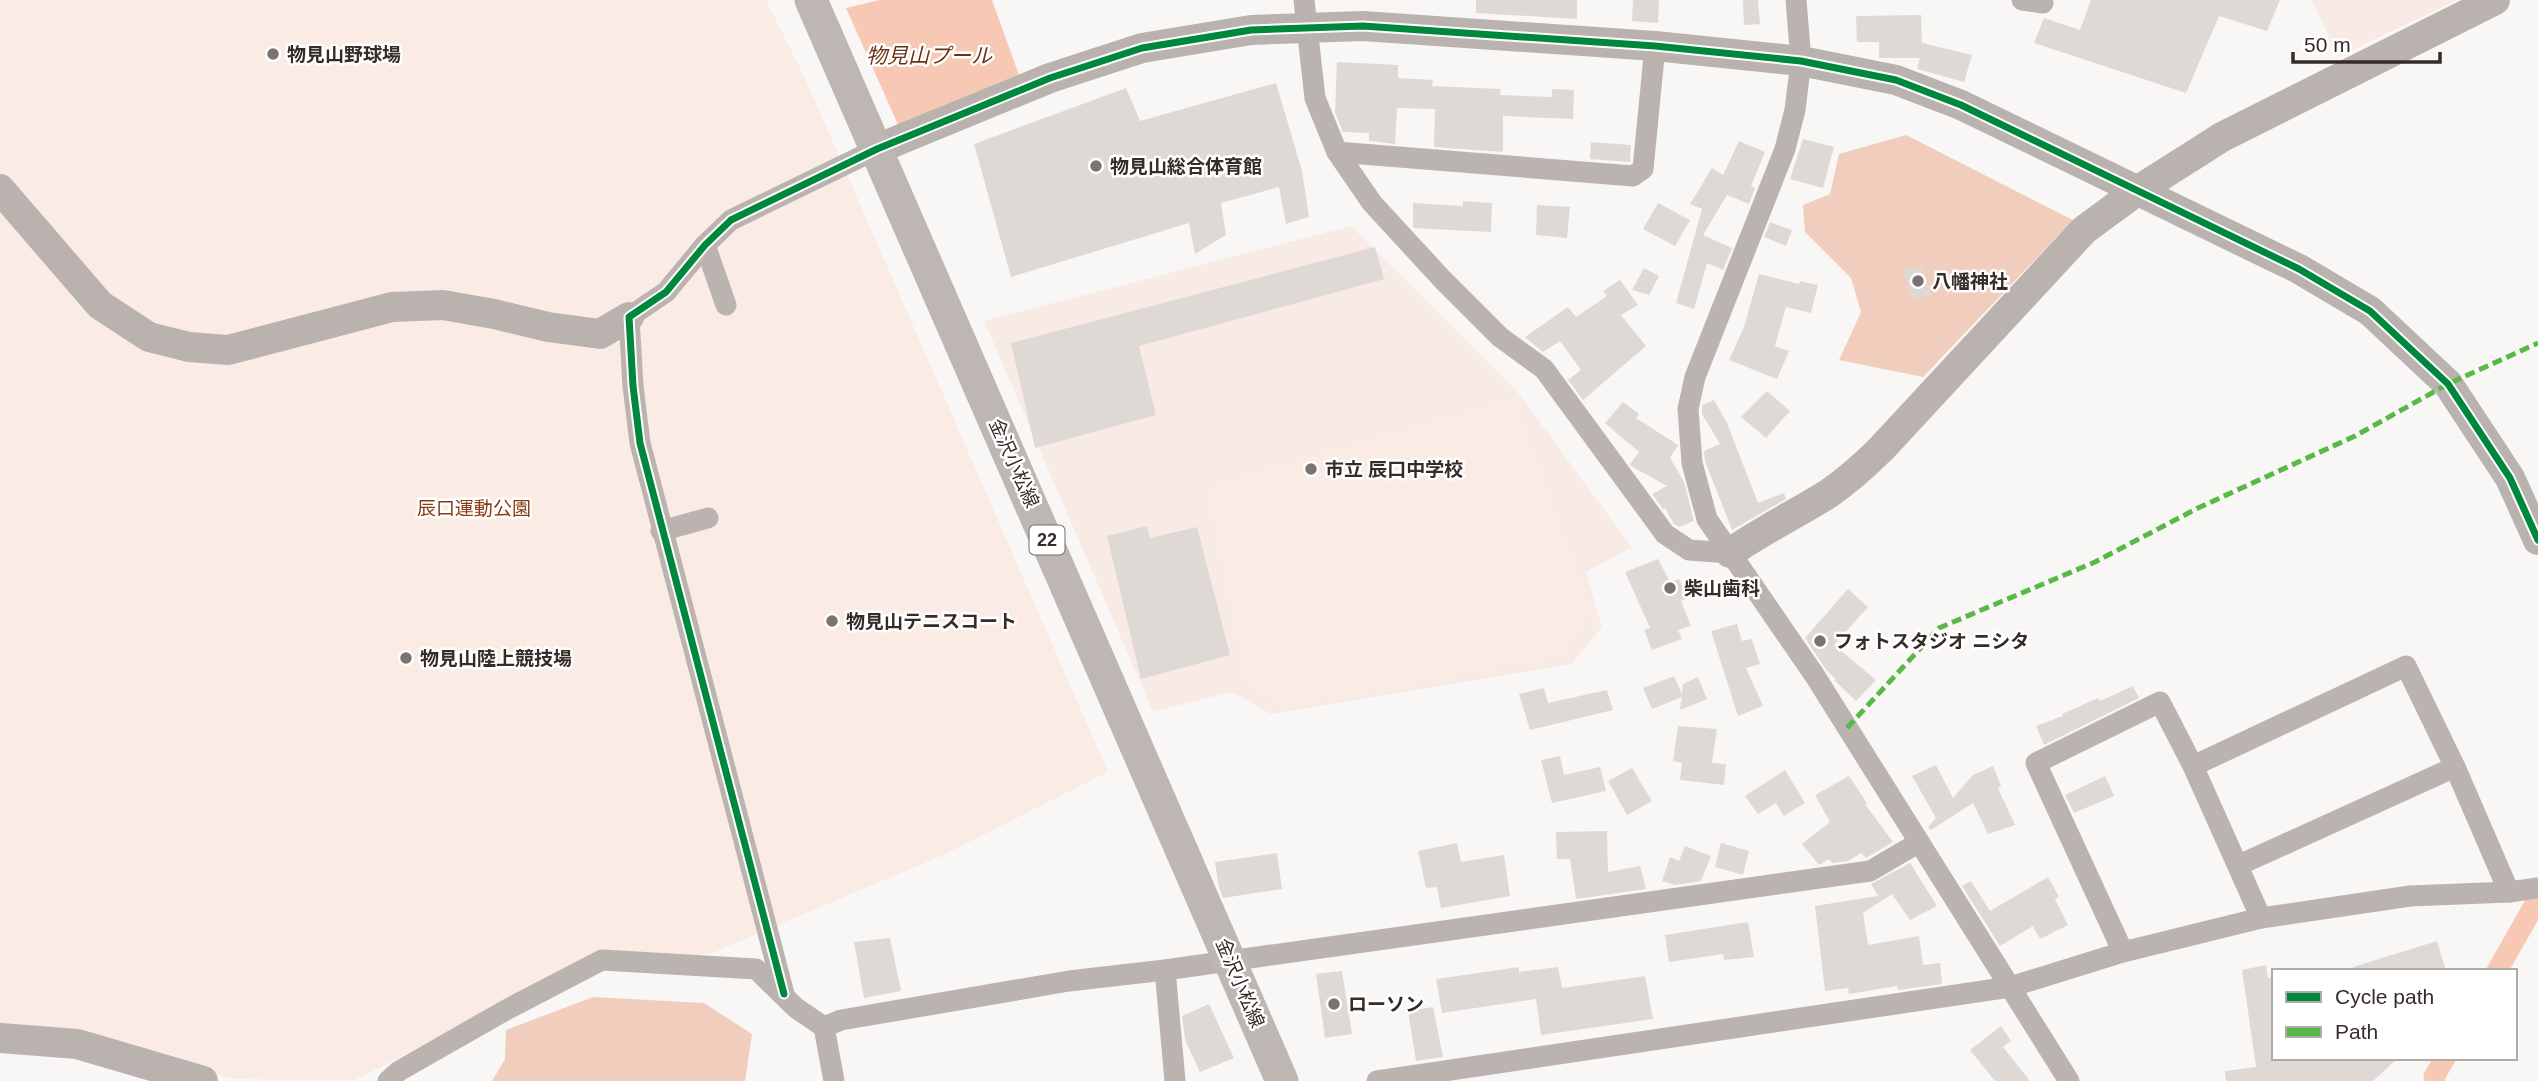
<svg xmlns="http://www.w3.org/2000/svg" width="2538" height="1081" viewBox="0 0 2538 1081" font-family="Helvetica,'Noto Sans JP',sans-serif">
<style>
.built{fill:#f8ebe5}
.green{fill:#faebe4}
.forest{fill:#f1cdbd}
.water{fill:#f7c9b5}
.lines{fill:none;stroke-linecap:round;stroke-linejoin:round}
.canal{stroke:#f7c9b5;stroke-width:21}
.building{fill:#dfd9d6}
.street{stroke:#bbb3af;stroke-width:21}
.secondary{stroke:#bab2ae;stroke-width:30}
.primary{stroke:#bdb6b2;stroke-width:33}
.quiet{stroke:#58b947;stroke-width:5;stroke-dasharray:10 5;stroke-linecap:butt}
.cycleway-casing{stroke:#fff;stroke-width:11}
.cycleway{stroke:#00873e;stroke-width:7}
.poi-dot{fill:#7a736f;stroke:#fff;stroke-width:2.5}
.labels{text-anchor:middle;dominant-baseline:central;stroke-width:5;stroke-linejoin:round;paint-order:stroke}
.shield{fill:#fff;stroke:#726b68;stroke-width:2}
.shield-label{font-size:18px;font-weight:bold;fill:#362c27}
.poi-label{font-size:19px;font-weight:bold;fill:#362c27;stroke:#fff;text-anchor:start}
.street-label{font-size:19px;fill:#362c27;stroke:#fff}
.park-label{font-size:19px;fill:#873c14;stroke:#fff}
.water-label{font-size:21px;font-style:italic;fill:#6b3114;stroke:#fff}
</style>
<rect width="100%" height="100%" fill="#f9f7f5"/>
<g class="built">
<polygon points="2312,0 2457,0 2338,57"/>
<polygon points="1351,226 1516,390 1632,547 1586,572 1602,627 1572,664 1271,714 1232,692 1153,712 984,321"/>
</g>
<g class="green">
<polygon points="0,0 766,0 804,76 1108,772 941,856 712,953 588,969 467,1022 355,1080 234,1079 75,1033 0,1026"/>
<polygon points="1513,399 1590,611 1560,655 1279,706 1245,677 1208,487"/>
</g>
<g class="forest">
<polygon points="1906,135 2073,220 1923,377 1839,360 1861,312 1851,278 1805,232 1803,205 1830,194 1839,154"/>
<polygon points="593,997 704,1003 752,1034 745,1081 492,1081 505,1059 506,1030"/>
</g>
<polygon class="water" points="879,0 992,0 1019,75 900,129 846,8"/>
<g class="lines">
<g class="canal">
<polyline points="2497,971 2538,899"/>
<polyline points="2435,1081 2434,1077 2445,1058"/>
</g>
</g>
<g class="building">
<polygon points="1476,0 1577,0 1577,19 1476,13"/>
<polygon points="1633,0 1659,0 1658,23 1632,21"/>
<polygon points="1743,0 1758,0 1760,24 1744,25"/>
<polygon points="2091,0 2280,0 2267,31 2219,16 2186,93 2034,43 2044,18 2080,30"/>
<polygon points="1921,15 1922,43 1972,55 1964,82 1917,69 1920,58 1879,58 1879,42 1857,42 1856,16"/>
<polygon points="1337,62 1398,65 1398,78 1433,80 1432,86 1501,89 1500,95 1552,97 1552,89 1574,90 1573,119 1503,116 1503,152 1434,147 1435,109 1397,108 1395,144 1369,141 1369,133 1343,132 1335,113"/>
<polygon points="1276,83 1302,171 1309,217 1286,224 1279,187 1221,203 1226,235 1195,254 1189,223 1011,277 974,144 1126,88 1140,121"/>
<polygon points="1803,139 1834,147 1823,188 1790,179"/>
<polygon points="1739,141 1765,152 1751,186 1755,188 1749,204 1727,195 1703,235 1732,248 1723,270 1707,263 1694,309 1676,303 1702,209 1690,204 1712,168 1723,175"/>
<polygon points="1591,142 1631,145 1630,162 1590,159"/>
<polygon points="1463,201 1492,203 1491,232 1413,228 1413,203 1463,206"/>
<polygon points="1658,203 1690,220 1675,246 1643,229"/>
<polygon points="1537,205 1570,207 1567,238 1536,235"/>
<polygon points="1770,222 1792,230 1786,246 1764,237"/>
<polygon points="1375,247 1384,279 1139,346 1156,415 1035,448 1011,343"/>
<polygon points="1922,266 1931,295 1912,299 1902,271"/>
<polygon points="1644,268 1659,276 1649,295 1632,290"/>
<polygon points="1759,274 1799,284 1800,281 1818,285 1811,313 1786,307 1775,346 1789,351 1777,379 1729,360 1744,327"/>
<polygon points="1620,280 1638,305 1621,315 1646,346 1583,400 1568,380 1581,370 1560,341 1543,352 1525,337 1568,307 1576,317 1607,296 1603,291"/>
<polygon points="1767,391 1790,411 1766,438 1741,417"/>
<polygon points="1714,400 1727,423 1758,503 1784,493 1786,499 1732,530 1705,461 1704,451 1720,444 1702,414 1702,405"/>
<polygon points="1623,402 1639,414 1636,418 1678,445 1670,458 1684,482 1694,521 1679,527 1674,524 1665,508 1663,509 1652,494 1667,486 1631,466 1630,464 1639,452 1605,423"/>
<polygon points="1147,526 1150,538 1197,527 1230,655 1141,679 1107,536"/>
<polygon points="1658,559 1670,582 1679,579 1688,598 1681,601 1691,626 1678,630 1682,639 1652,650 1644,630 1650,628 1625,572"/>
<polygon points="1848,589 1868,607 1834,645 1876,680 1856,701 1834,680 1836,679 1827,671 1805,638"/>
<polygon points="1737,624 1742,641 1752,639 1760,664 1746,668 1763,706 1738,716 1711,631"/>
<polygon points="1674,676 1682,694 1683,684 1698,677 1707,699 1680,710 1682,697 1652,709 1643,688"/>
<polygon points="2133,686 2139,698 2044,745 2036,726 2063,716 2062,714 2098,698 2100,701"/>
<polygon points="1544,688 1548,703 1607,690 1613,710 1530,730 1519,694"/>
<polygon points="1678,726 1717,729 1712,763 1726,764 1724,785 1680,780 1682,763 1673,761"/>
<polygon points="1560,756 1564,775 1600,767 1606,791 1552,803 1541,760"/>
<polygon points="1936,765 1953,798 1973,775 1993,766 2001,786 1998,788 2015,825 1988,834 1973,803 1931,830 1928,827 1936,818 1912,776"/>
<polygon points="1632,768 1652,801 1627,815 1608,781"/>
<polygon points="1785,770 1805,803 1784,816 1776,803 1758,814 1745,796"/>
<polygon points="1849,776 1867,803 1865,804 1893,842 1866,858 1861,853 1848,861 1832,863 1829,859 1819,865 1802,844 1830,822 1815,795"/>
<polygon points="2105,776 2114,796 2074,813 2065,795"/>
<polygon points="1607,831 1608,872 1640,866 1646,889 1576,899 1570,859 1557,859 1556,832"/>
<polygon points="1457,843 1461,862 1504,855 1510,896 1441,908 1437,887 1426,888 1418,851"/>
<polygon points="1721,843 1749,851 1743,875 1715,867"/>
<polygon points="1685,846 1711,856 1701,881 1675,885 1662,881 1670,857 1679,861"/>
<polygon points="1277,853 1282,889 1223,898 1219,888 1215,862"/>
<polygon points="1910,863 1937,906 1910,920 1892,894 1863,913 1868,945 1919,936 1923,965 1940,963 1942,984 1898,990 1897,986 1849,994 1848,988 1825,991 1815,906 1878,896 1871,884"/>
<polygon points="2048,877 2059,897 2055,899 2068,925 2040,939 2033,926 2000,946 1962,886 1971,881 1990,911"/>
<polygon points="1748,922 1754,957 1724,960 1723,954 1669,962 1665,935"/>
<polygon points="890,938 901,991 864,998 854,942"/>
<polygon points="2437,941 2446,971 2354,971 2353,967"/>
<polygon points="2266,965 2268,978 2274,977 2274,1058 2398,1058 2373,1081 2226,1081 2225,1071 2256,1067 2242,970"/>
<polygon points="1519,967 1519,972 1558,967 1562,988 1645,976 1653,1019 1541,1035 1536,999 1442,1013 1436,979"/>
<polygon points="1342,971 1352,1034 1325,1038 1316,974"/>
<polygon points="1209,1004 1234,1058 1200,1072 1185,1040 1182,1016"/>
<polygon points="1433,1007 1443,1057 1416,1061 1408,1011"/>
<polygon points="2001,1026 2011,1041 2003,1047 2030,1081 1995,1081 1970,1050"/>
</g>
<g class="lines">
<g class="street">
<polyline points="1304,0 1315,98 1337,152 1372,203 1442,279 1500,337 1544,369 1665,534 1689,550 1730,553"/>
<polyline points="1796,0 1801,61 1795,110 1785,149 1695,377 1688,409 1692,463 1707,519 1815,676 2069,1081"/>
<polyline points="2022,0 2043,3"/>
<polyline points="1337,152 1633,176 1643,169 1655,46"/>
<polyline points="705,245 726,305"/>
<polyline points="661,531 708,518"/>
<polyline points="2193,766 2406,666 2455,767 2509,892"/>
<polyline points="2239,865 2455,767"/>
<polyline points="2123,952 2036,763 2160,702 2193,766 2261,918"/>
<polyline points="1165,970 1175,1081"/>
<polyline points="784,994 640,443 633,386 629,317 666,292 705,245 731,220 877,149"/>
<polyline points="824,1027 834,1081"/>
<polyline points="388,1081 399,1071 506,1010 602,960 756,969 796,1008 824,1027 841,1020 1069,981 1165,970 1870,871 1918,843"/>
<polyline points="1377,1081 2010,987 2123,952 2261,918 2410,896 2509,892 2538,888"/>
</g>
<g class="secondary">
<polyline points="877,149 1050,78 1142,48 1251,30 1363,26 1655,46 1801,61 1896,80 1961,105 2299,269 2370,311 2448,384 2510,478 2538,540"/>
<polyline points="0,189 100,305 149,337 189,347 228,350 392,307 443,305 494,314 548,327 600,334 629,317"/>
<path d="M 1730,553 C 1761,531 1796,514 1828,494 C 1848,480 1865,465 1882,448 L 2084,230 L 2137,191 L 2222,137 L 2495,0"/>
<polyline points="0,1038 77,1044 203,1081"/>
</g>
<polyline class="primary" points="811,0 1282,1081"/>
<polyline class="quiet" points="1847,728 1939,628 2095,562 2198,508 2355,436 2448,384 2538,343"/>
<defs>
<polyline id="cycleway" points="784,994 640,443 633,386 629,317 666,292 705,245 731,220 877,149 1050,78 1142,48 1251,30 1363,26 1655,46 1801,61 1896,80 1961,105 2299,269 2370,311 2448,384 2510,478 2538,540"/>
</defs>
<use href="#cycleway" class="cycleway-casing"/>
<use href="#cycleway" class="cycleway"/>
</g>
<g class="poi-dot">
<circle cx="273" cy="54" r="7"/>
<circle cx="1096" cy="166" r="7"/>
<circle cx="1918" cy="281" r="7"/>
<circle cx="1311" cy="469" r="7"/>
<circle cx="1670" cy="588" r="7"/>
<circle cx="832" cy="621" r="7"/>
<circle cx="1820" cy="641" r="7"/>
<circle cx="406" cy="658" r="7"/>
<circle cx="1334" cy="1004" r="7"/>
</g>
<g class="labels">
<rect class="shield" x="1029.5" y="525.5" width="35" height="29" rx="5"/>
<g class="shield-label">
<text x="1047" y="540">22</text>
</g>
<g class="poi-label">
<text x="287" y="54">物見山野球場</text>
<text x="1110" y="166">物見山総合体育館</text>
<text x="1932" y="281">八幡神社</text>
<text x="1325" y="469">市立 辰口中学校</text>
<text x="1684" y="588">柴山歯科</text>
<text x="846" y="621">物見山テニスコート</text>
<text x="1834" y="641">フォトスタジオ ニシタ</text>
<text x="420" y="658">物見山陸上競技場</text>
<text x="1348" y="1004">ローソン</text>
</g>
<g class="street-label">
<text transform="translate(1014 463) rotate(66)">金沢小松線</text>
<text transform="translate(1240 983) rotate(67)">金沢小松線</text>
</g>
<g class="park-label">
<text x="474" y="508">辰口運動公園</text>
</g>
<g class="water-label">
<text x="929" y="55">物見山プール</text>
</g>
</g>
<rect x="2272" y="969" width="245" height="91" fill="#ffffff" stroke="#afaba9" stroke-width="2"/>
<rect x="2286" y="992" width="35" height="10" fill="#00873e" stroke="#afaba9" stroke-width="2"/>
<text x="2335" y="1004" font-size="21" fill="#362c27">Cycle path</text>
<rect x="2286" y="1027" width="35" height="10" fill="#58b947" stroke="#afaba9" stroke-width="2"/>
<text x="2335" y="1039" font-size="21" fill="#362c27">Path</text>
<path d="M2293 52v10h147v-10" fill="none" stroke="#362c27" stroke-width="3.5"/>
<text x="2304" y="52" font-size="21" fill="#362c27" stroke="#ffffff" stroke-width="5" paint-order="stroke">50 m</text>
</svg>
